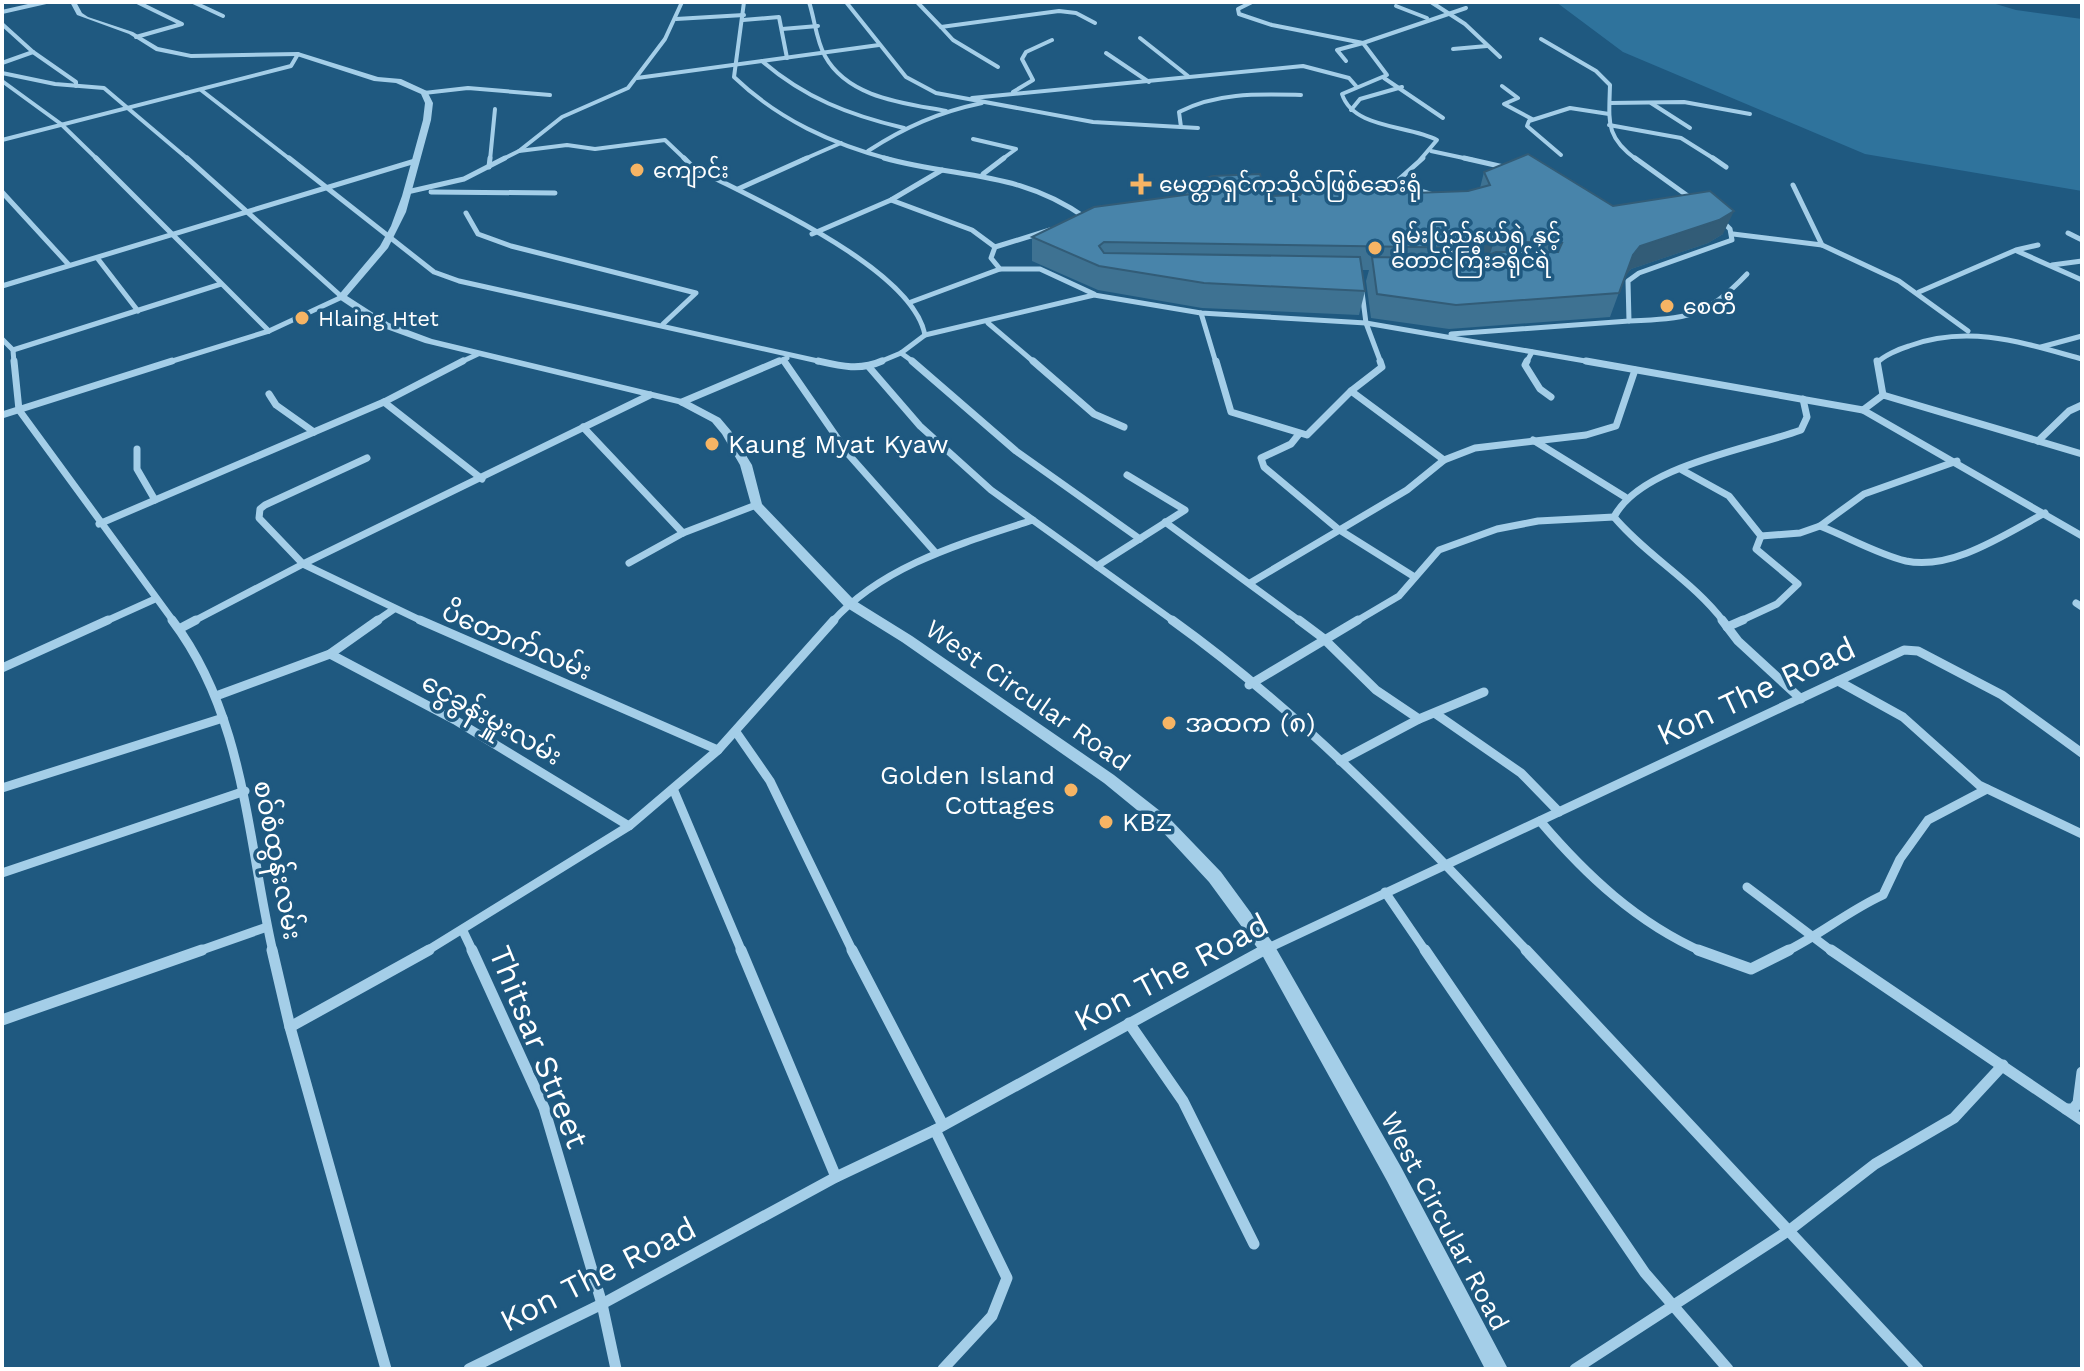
<svg xmlns="http://www.w3.org/2000/svg" width="2084" height="1371" viewBox="0 0 2084 1371" font-family="'Work Sans','Noto Sans Myanmar',sans-serif">
<style>
.green{fill:#2f739c}
.lines{fill:none;stroke-linecap:round;stroke-linejoin:round}
.minor-far4{stroke:#a4cee8;stroke-width:4}
.minor-far3{stroke:#a4cee8;stroke-width:5}
.minor-far2{stroke:#a4cee8;stroke-width:7}
.minor-far1{stroke:#a4cee8;stroke-width:9}
.minor{stroke:#a4cee8;stroke-width:11}
.tertiary{fill:#a4cee8;fill-rule:evenodd}
.wall{fill:#3e7292}
.shaded-wall{fill:#325c77}
.building{fill:#4884aa;stroke:#325c77;stroke-width:2}
.poi-dot{fill:#f6b464;stroke:#1f5980;stroke-width:3}
.labels{text-anchor:middle;dominant-baseline:central;stroke-width:7;stroke-linejoin:round;paint-order:stroke}
.far-poi-label{font-size:22px;fill:#fff;stroke:#1f5980;text-anchor:start}
.poi-label{font-size:26px;fill:#fff;stroke:#1f5980;text-anchor:start}
.street-label{font-size:26px;fill:#fff;stroke:#1f5980}
.near-street-label{font-size:32px;fill:#fff;stroke:#1f5980}
</style>
<rect width="100%" height="100%" fill="#1f5980"/>
<polygon class="green" points="1556,2 1989,2 2016,10 2082,19 2082,191 1865,154 1623,52"/>
<g class="lines">
<g class="minor-far4">
<polyline points="193,2 223,16"/>
<path d="M 744,2 L 734,77 C 779,120 832,144 892,160"/>
<path d="M 809,2 C 815,20 816,40 825,56 C 848,98 904,103 946,111"/>
<polyline points="846,2 906,77 936,93 1093,122 1198,128"/>
<polyline points="917,2 941,27 1059,11 1076,13 1095,23"/>
<polyline points="1252,2 1238,9 1239,14 1272,25 1363,43 1337,50 1346,61"/>
<polyline points="1431,2 1465,24 1500,57"/>
<polyline points="1396,6 1427,18"/>
<polyline points="2,12 46,2"/>
<polyline points="676,19 744,15"/>
<polyline points="743,20 779,17 787,58"/>
<polyline points="2,24 33,52 76,82 76,86"/>
<polyline points="941,27 953,40 998,67"/>
<polyline points="782,29 818,26"/>
<polyline points="136,37 182,24 137,2"/>
<polyline points="1140,38 1188,76"/>
<path d="M 1541,39 L 1596,71 L 1610,85 C 1609,122 1605,137 1637,160"/>
<polyline points="1453,49 1487,46"/>
<polyline points="1106,53 1149,82"/>
<path d="M 762,61 C 805,98 849,115 904,128"/>
<polyline points="2,63 33,52"/>
<polyline points="2,73 55,84 104,88 189,160"/>
<polyline points="637,78 879,45"/>
<polyline points="1384,78 1443,118"/>
<polyline points="2,81 61,124 98,160"/>
<polyline points="1502,86 1518,98 1504,104 1532,119"/>
<polyline points="201,90 291,160"/>
<polyline points="1013,92 1033,80 1022,59 1026,52 1052,40"/>
<polyline points="424,93 468,88 550,95"/>
<polyline points="972,98 1303,66 1349,78 1356,86"/>
<polyline points="1610,103 1684,102 1750,114"/>
<polyline points="1651,103 1690,128"/>
<polyline points="1351,110 1360,99 1402,87"/>
<polyline points="1609,125 1681,138 1716,160"/>
<path d="M 1181,127 L 1179,112 C 1217,92 1259,94 1301,95"/>
<polyline points="973,139 1016,149 1001,160"/>
<polyline points="2,140 291,66 298,54"/>
<polyline points="519,151 567,145 595,149 665,140 686,160"/>
<path d="M 868,151 C 905,127 939,112 982,103"/>
<polyline points="1431,151 1473,160"/>
<polyline points="1561,155 1527,126 1529,121 1570,108 1609,114"/>
<polyline points="490,160 495,109"/>
<polyline points="501,160 519,151 562,117 628,88 665,39 682,2"/>
<polyline points="802,160 841,143"/>
<path d="M 1420,160 L 1437,140 C 1409,125 1353,129 1342,94 L 1387,75 L 1363,43 L 1466,8"/>
</g>
<g class="minor-far3">
<polyline points="96,158 269,331"/>
<polyline points="289,158 434,272 459,281 827,363"/>
<path d="M 684,158 L 693,167 C 753,199 912,267 925,335"/>
<path d="M 884,158 C 960,179 1018,170 1086,218"/>
<polyline points="1464,158 1508,168"/>
<polyline points="1635,158 1692,199"/>
<polyline points="1713,158 1726,167"/>
<polyline points="489,167 490,158"/>
<polyline points="983,174 1004,158"/>
<polyline points="1395,183 1433,195"/>
<polyline points="1793,185 1822,245 1899,281 1968,331"/>
<polyline points="1347,188 1395,183 1423,158"/>
<polyline points="738,189 807,158"/>
<polyline points="1255,191 1313,189"/>
<polyline points="2,192 69,265"/>
<polyline points="407,192 464,179 505,158"/>
<polyline points="431,192 555,193"/>
<polyline points="891,200 972,230 995,247"/>
<polyline points="466,213 478,234 511,246 696,293 663,324"/>
<polyline points="1050,230 995,247 991,258 1000,269 1040,269 1094,294"/>
<polyline points="2068,233 2082,240"/>
<polyline points="812,234 891,200 942,170"/>
<polyline points="1733,234 1822,245"/>
<polyline points="2017,251 2082,280"/>
<polyline points="98,259 138,311"/>
<polyline points="2052,265 2082,261"/>
<polyline points="2,286 415,161"/>
<polyline points="1362,292 1366,323 1381,363"/>
<polyline points="1919,292 2016,250 2038,245"/>
<polyline points="911,302 1000,269"/>
<polyline points="1201,313 1216,363"/>
<path d="M 1629,321 C 1687,319 1706,317 1747,274"/>
<polyline points="988,323 1035,363"/>
<polyline points="1451,334 1629,321 1628,281 1639,273 1732,240 1730,229 1719,218"/>
<polyline points="2,339 13,350 14,363"/>
<polyline points="2041,347 2082,336"/>
<polyline points="13,350 221,284"/>
<polyline points="901,353 915,363"/>
<polyline points="783,360 785,363"/>
<polyline points="166,363 269,331 342,297 187,158"/>
<polyline points="459,363 478,354"/>
<polyline points="774,363 787,358"/>
<polyline points="877,363 901,353 925,335 1094,295 1201,313 1366,323 1597,363"/>
<polyline points="1526,363 1532,352"/>
<path d="M 1877,363 C 1883,356 1899,349 1909,346 C 1969,324 2024,343 2082,359"/>
</g>
<g class="minor-far2">
<polyline points="14,361 19,410 174,622"/>
<polyline points="784,361 849,455 935,552"/>
<path d="M 818,361 C 840,366 860,371 882,361"/>
<polyline points="912,361 1016,451 1140,539"/>
<polyline points="1033,361 1094,414 1124,427"/>
<polyline points="1216,361 1231,412 1307,435 1351,391 1382,367 1380,361"/>
<polyline points="1527,361 1525,365 1540,389 1551,397"/>
<polyline points="1586,361 1863,410 1883,395 2082,454"/>
<polyline points="1877,361 1883,395"/>
<polyline points="869,367 920,426 991,490 1175,622"/>
<polyline points="1351,391 1444,460"/>
<polyline points="269,394 276,405 314,432"/>
<polyline points="384,402 482,479"/>
<polyline points="682,402 779,361"/>
<polyline points="1863,410 2082,536"/>
<polyline points="2,415 172,361"/>
<polyline points="583,427 683,533"/>
<polyline points="1299,434 1291,444 1261,458 1264,467 1338,529 1413,576"/>
<polyline points="1533,440 1625,497"/>
<polyline points="2038,441 2069,411 2082,405"/>
<polyline points="137,449 137,469 155,500"/>
<polyline points="367,458 265,505 260,509 259,518 303,564 424,622"/>
<polyline points="1682,470 1729,496 1761,536 1756,549 1798,584 1777,604 1738,622"/>
<path d="M 1614,517 C 1647,556 1693,581 1724,622"/>
<path d="M 1614,517 C 1640,466 1749,449 1801,430 L 1807,417 L 1803,399"/>
<polyline points="1165,522 1301,622"/>
<polyline points="99,524 384,402 463,361"/>
<path d="M 1820,526 C 1848,537 1877,554 1906,561 C 1952,571 2007,533 2045,513"/>
<polyline points="1761,536 1800,533 1820,526 1864,494 1957,461"/>
<polyline points="629,563 683,533 756,505"/>
<polyline points="1097,566 1185,510 1127,475"/>
<polyline points="1250,583 1407,490 1444,460 1475,448 1586,435 1616,426 1635,370"/>
<polyline points="2076,603 2082,607"/>
<polyline points="104,622 155,599"/>
<polyline points="192,622 303,564 650,395"/>
<polyline points="375,622 394,609"/>
<path d="M 832,622 C 883,565 963,543 1033,520"/>
<polyline points="1355,622 1399,596 1439,550 1497,529 1538,521 1614,517"/>
</g>
<g class="minor-far1">
<path d="M 172,620 C 245,716 247,839 273,952"/>
<polyline points="420,620 718,750"/>
<path d="M 1172,620 C 1303,714 1418,834 1528,952"/>
<polyline points="1299,620 1323,638 1376,690 1419,719"/>
<polyline points="1722,620 1738,641 1801,699"/>
<polyline points="1727,627 1743,620"/>
<polyline points="179,629 196,620"/>
<polyline points="330,654 455,720 629,826"/>
<polyline points="2,668 108,620"/>
<polyline points="1838,681 1903,717 1979,785 2082,834"/>
<polyline points="1249,685 1358,620"/>
<polyline points="216,696 330,654 378,620"/>
<polyline points="1436,714 1521,773 1559,812"/>
<polyline points="736,732 770,781 853,952"/>
<polyline points="1340,761 1419,719 1484,692"/>
<polyline points="2,788 223,718"/>
<polyline points="674,791 742,952"/>
<path d="M 1540,821 C 1586,875 1637,923 1703,952"/>
<polyline points="2,873 245,791"/>
<polyline points="1747,887 1833,952"/>
<polyline points="1385,892 1426,952"/>
<polyline points="463,931 473,952"/>
<polyline points="196,952 267,927"/>
<polyline points="425,952 629,826 718,750 834,620"/>
<polyline points="1260,952 1904,650 1918,651 2002,695 2082,753"/>
<path d="M 1785,952 C 1820,935 1848,911 1883,895 L 1900,859 L 1928,820 L 1987,789"/>
</g>
<g class="minor">
<polyline points="272,950 290,1027 386,1369"/>
<polyline points="472,950 544,1108 602,1304 616,1369"/>
<polyline points="741,950 836,1177"/>
<polyline points="852,950 943,1125"/>
<polyline points="1425,950 1645,1273 1728,1369"/>
<polyline points="1526,950 1918,1369"/>
<polyline points="1698,950 1751,969 1789,950"/>
<polyline points="1831,950 2082,1120"/>
<polyline points="2,1020 202,950"/>
<polyline points="1129,1023 1183,1101 1254,1244"/>
<polyline points="290,1027 429,950"/>
<polyline points="2066,1109 2073,1109 2078,1103 2082,1072"/>
<polyline points="935,1130 1007,1278 992,1316 943,1369"/>
<polyline points="469,1369 602,1304 836,1177 935,1130 1264,950"/>
<polyline points="1575,1369 1791,1229 1875,1164 1954,1118 2003,1065"/>
</g>
<polygon class="tertiary" points="70,2 76,2 82,13 88,17 133,32 158,47 191,54 298,52 378,77 401,79 427,91 433,103 431,120 406,212 388,248 347,296 389,323 432,339 686,400 720,418 731,431 752,465 762,504 854,600 912,636 1114,775 1169,818 1221,872 1273,943 1401,1167 1508,1369 1485,1369 1387,1181 1261,953 1209,882 1159,828 1104,783 902,642 844,606 752,508 740,465 722,434 712,422 678,404 425,343 381,327 339,299 337,297 380,246 391,226 402,196 423,120 425,103 421,94 396,83 374,81 297,56 191,58 156,51 129,34 77,15"/>
</g>
<polygon class="wall" points="1484,172 1723,234 1708,243 1631,269 1625,276 1610,317 1449,329 1371,318 1366,281 1369,270 1362,270 1365,291 1359,315 1202,308 1098,290 1032,261 1032,237 1182,195 1183,184 1266,196 1468,191 1480,188"/>
<g class="shaded-wall">
<polygon points="1734,211 1723,234 1708,243 1631,269 1623,279 1633,255 1640,246"/>
<polygon points="1494,241 1487,264 1471,271 1478,248"/>
</g>
<polygon class="building" points="1528,154 1613,206 1710,191 1734,211 1719,220 1640,246 1633,255 1619,293 1456,305 1377,294 1372,257 1479,259 1496,252 1558,252 1562,243 1494,241 1478,248 1104,242 1099,246 1104,253 1360,257 1365,291 1204,283 1099,266 1032,237 1094,207 1192,194 1183,184 1213,176 1260,174 1266,196 1300,195 1308,185 1314,183 1413,193 1468,191 1490,185 1484,172"/>
<g class="poi-dot">
<circle cx="637" cy="170" r="8"/>
<path d="M1137 172h8v8h8v8h-8v8h-8v-8h-8v-8h8z"/>
<circle cx="1375" cy="248" r="8"/>
<circle cx="1667" cy="306" r="8"/>
<circle cx="302" cy="318" r="8"/>
<circle cx="712" cy="444" r="8"/>
<circle cx="1169" cy="723" r="8"/>
<circle cx="1071" cy="790" r="8"/>
<circle cx="1106" cy="822" r="8"/>
</g>
<g class="labels">
<g class="far-poi-label">
<text x="653" y="170">ကျောင်း</text>
<text x="1159" y="184">မေတ္တာရှင်ကုသိုလ်ဖြစ်ဆေးရုံ</text>
<text x="1391" y="235">ရှမ်းပြည်နယ်ရဲ နှင့်<tspan x="1391" dy="25">တောင်ကြီးခရိုင်ရဲ</tspan></text>
<text x="1683" y="306">စေတီ</text>
<text x="318" y="318">Hlaing Htet</text>
</g>
<g class="poi-label">
<text x="728" y="444">Kaung Myat Kyaw</text>
<text x="1185" y="723">အထက (၈)</text>
<text x="1055" y="775" text-anchor="end">Golden Island<tspan x="1055" dy="30">Cottages</tspan></text>
<text x="1122" y="822">KBZ</text>
</g>
<g class="street-label">
<text transform="translate(517 641) rotate(23)">ပိတောက်လမ်း</text>
<text transform="translate(1028 695) rotate(35)">West Circular Road</text>
<text transform="translate(492 719) rotate(30)">ငွေခွန်းမှူးလမ်း</text>
<text transform="translate(278 860) rotate(79)">စဝ်စံထွန်းလမ်း</text>
<text transform="translate(1445 1221) rotate(62)">West Circular Road</text>
</g>
<g class="near-street-label">
<text transform="translate(1756 691) rotate(-25)">Kon The Road</text>
<text transform="translate(1171 972) rotate(-28)">Kon The Road</text>
<text transform="translate(539 1047) rotate(68)">Thitsar Street</text>
<text transform="translate(598 1274) rotate(-27)">Kon The Road</text>
</g>
</g>
<rect width="2084" height="1371" fill="none" stroke="#ffffff" stroke-width="8"/>
</svg>
